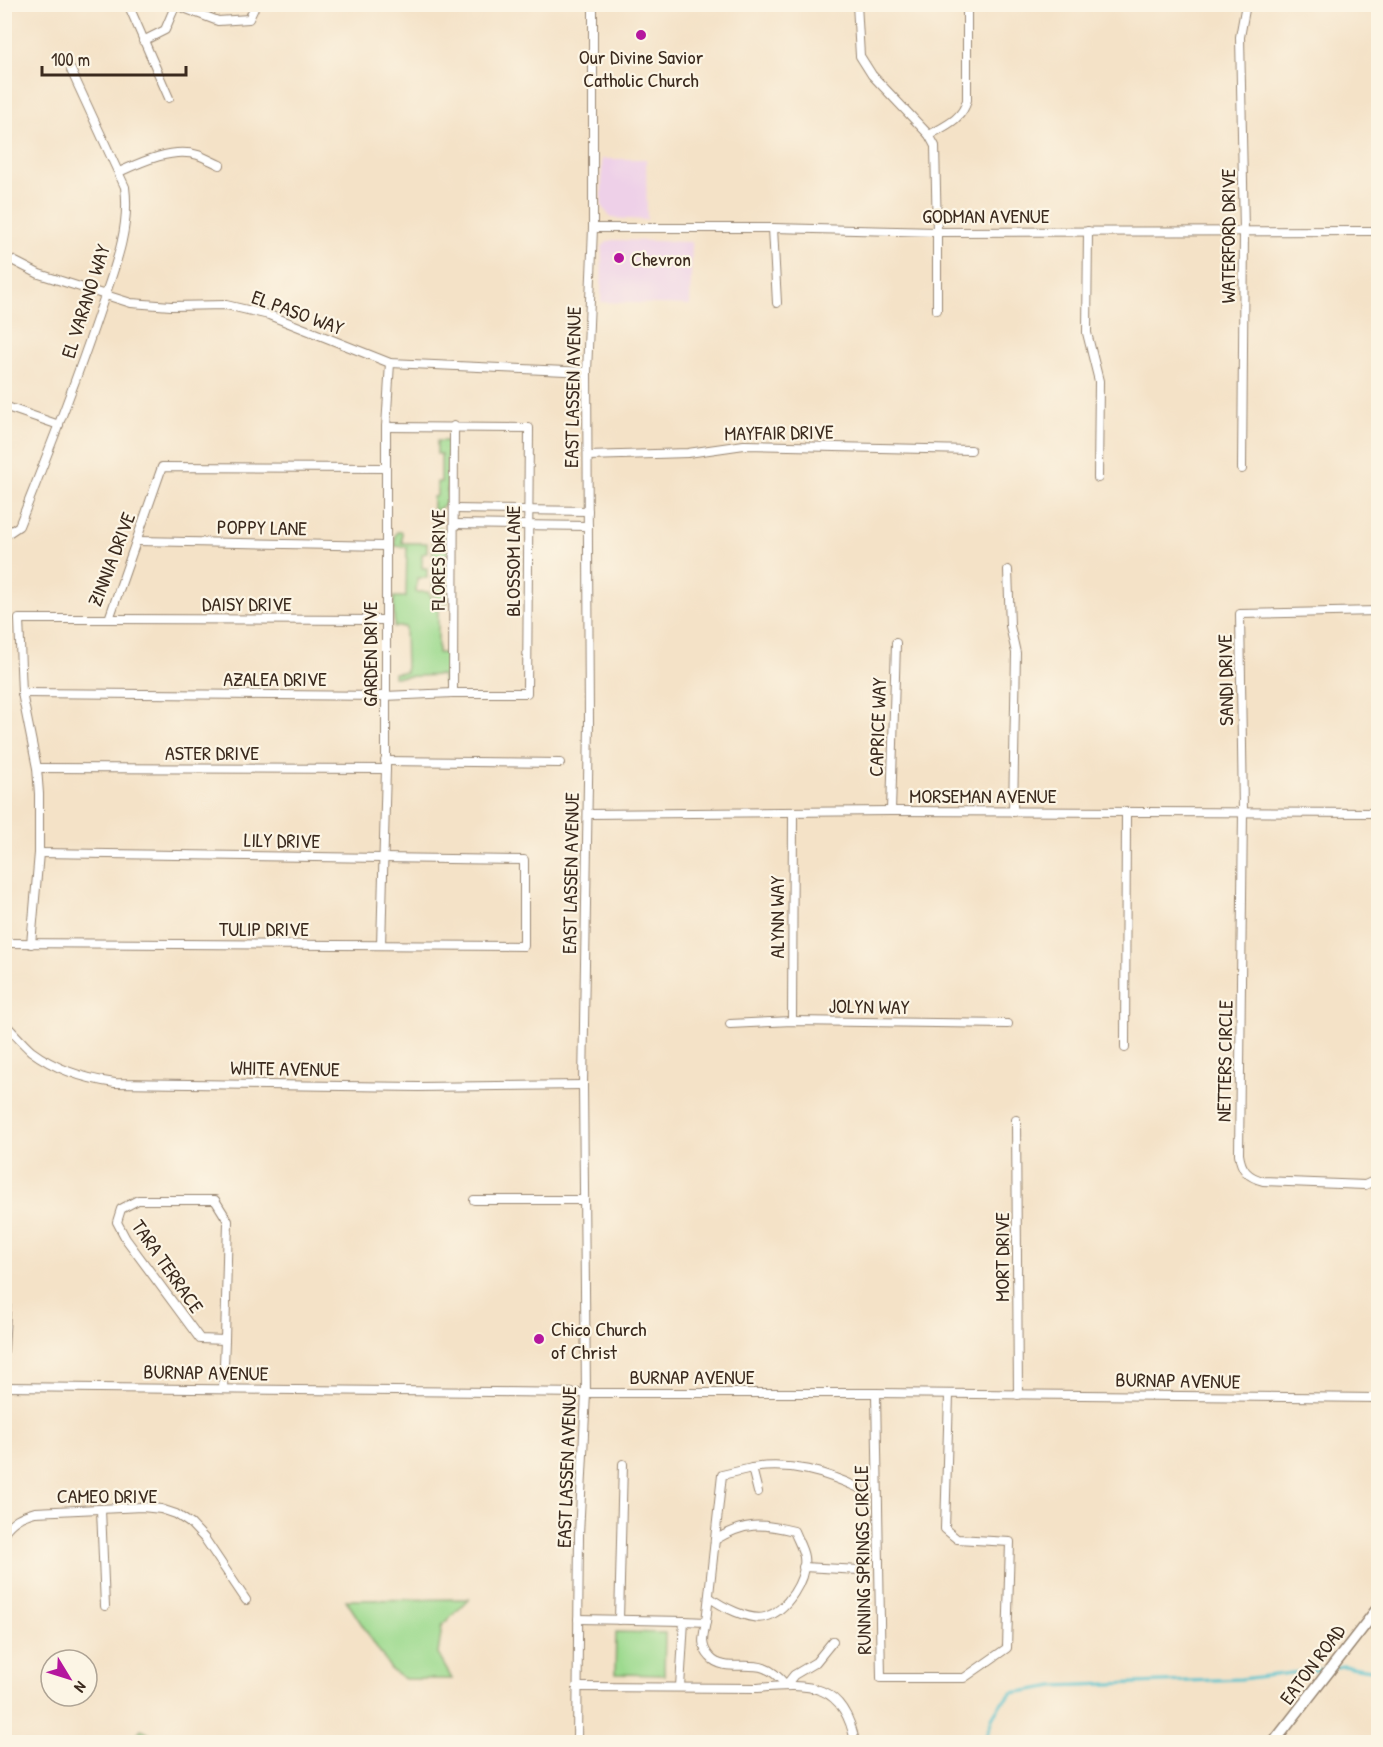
<svg xmlns="http://www.w3.org/2000/svg" width="1383" height="1747" viewBox="0 0 1383 1747" font-family="'Patrick Hand',sans-serif">
<style>
.built{fill:#eed0e8}
.green{fill:#9dda8f;stroke:#6c8256;stroke-width:1.5}
.lines{fill:none;stroke-linecap:round;stroke-linejoin:round}
.stream{stroke:#55c2ce;stroke-width:3}
.minor-casing{stroke:#988672;stroke-width:10}
.tertiary-casing{stroke:#988672;stroke-width:13}
.minor{stroke:#fff;stroke-width:8}
.tertiary{stroke:#fff;stroke-width:10}
.poi-dot{fill:#b5179e;stroke:#fcf5e5;stroke-width:2}
.labels{text-anchor:middle;dominant-baseline:central;stroke-width:4.5;stroke-linejoin:round;paint-order:stroke}
.poi-label{font-size:20px;fill:#3b2a1e;stroke:#fcf5e5;text-anchor:start}
.street-label{font-size:20px;fill:#3b2a1e;stroke:#fcf5e5}
</style>
<rect width="100%" height="100%" fill="#fcf5e5"/>
<filter id="ink" filterUnits="userSpaceOnUse"><feTurbulence type="fractalNoise" baseFrequency=".0167" numOctaves="2"/><feDisplacementMap in="SourceGraphic" scale="12" xChannelSelector="R" yChannelSelector="G"/><feConvolveMatrix kernelMatrix="1 2 1 2 8 2 1 2 1" color-interpolation-filters="sRGB"/></filter>
<filter id="wash" filterUnits="userSpaceOnUse"><feTurbulence type="fractalNoise" baseFrequency=".008" numOctaves="4" result="noise"/><feDisplacementMap in="SourceGraphic" scale="24" xChannelSelector="R" yChannelSelector="G"/><feGaussianBlur stdDeviation="1.35" result="paint"/><feColorMatrix in="noise" values="0 0 0 0 0 0 0 0 0 0 0 0 0 0 0 0 0 1.4 0 .05"/><feComposite in="paint" operator="in"/></filter>
<g filter="url(#wash)">
<rect width="100%" height="100%" fill="#f4e2c7"/>
<g class="built">
<polygon points="602,159 646,159 647,220 611,218 602,206"/>
<polygon points="613,240 692,242 690,305 601,302 602,247 607,242"/>
</g>
<g class="green">
<polygon points="437,441 448,441 447,504 433,512 433,497 437,496 437,482 441,482 441,454 437,454"/>
<polygon points="433,523 447,532 447,603 440,602 433,594 433,565 435,565 435,557 433,556"/>
<polygon points="397,532 402,532 402,543 427,543 427,553 422,554 422,568 427,568 427,578 417,578 416,592 428,592 438,607 438,653 446,653 447,683 443,683 442,675 394,677 394,673 406,672 405,627 394,627 394,597 406,597 407,547 395,546 395,535"/>
<polygon points="469,1599 442,1626 438,1654 452,1679 405,1679 392,1671 346,1600"/>
<polygon points="616,1632 665,1633 664,1675 615,1674"/>
<polygon points="141,1730 157,1737 164,1742 127,1742 128,1740 132,1742"/>
</g>
<g class="lines">
<g class="stream">
<polyline points="1336,1667 1344,1666 1378,1671"/>
<polyline points="984,1742 993,1716 1002,1702 1012,1693 1055,1686 1241,1679 1326,1669"/>
</g>
</g>
</g>
<g filter="url(#ink)">
<g class="lines">
<defs>
<g id="minor">
<polyline points="128,4 169,98"/>
<polyline points="857,4 860,56 872,75 929,135 935,146 937,232 937,310"/>
<polyline points="176,5 218,21 249,19 256,4"/>
<polyline points="143,41 165,30 176,4"/>
<path d="M 929,135 C 945,126 963,119 967,100 L 967,5 L 946,4"/>
<path d="M 119,172 C 141,162 173,147 198,155 C 206,158 213,162 220,165"/>
<polyline points="593,228 773,228 937,232 1378,231"/>
<polyline points="773,228 777,303"/>
<polyline points="1088,231 1087,333 1099,381 1098,478"/>
<polyline points="4,256 39,274 131,303 171,306 226,305 269,315 390,363 587,372"/>
<polyline points="4,406 59,425"/>
<polyline points="588,456 688,453 744,445 971,450"/>
<polyline points="1242,469 1244,231 1240,37 1246,4"/>
<polyline points="454,509 588,511"/>
<polyline points="454,524 588,526"/>
<path d="M 4,536 L 19,526 C 47,456 74,387 98,316 C 112,274 131,232 125,187 L 71,70"/>
<polyline points="138,541 385,546"/>
<polyline points="1008,570 1010,626 1016,653 1013,812"/>
<path d="M 1378,611 L 1240,614 L 1243,812 L 1239,1154 C 1241,1170 1248,1177 1263,1181 L 1365,1185 L 1378,1179"/>
<polyline points="109,619 386,620"/>
<polyline points="22,693 385,696 453,693 527,693 529,428 386,427"/>
<polyline points="453,693 454,426"/>
<polyline points="385,761 560,763"/>
<polyline points="37,768 386,769"/>
<polyline points="891,811 896,643"/>
<polyline points="588,814 891,811 1378,813"/>
<polyline points="4,943 524,946 524,860 39,853"/>
<polyline points="31,944 39,853 39,794 37,768 22,693 19,619 109,619 162,467 386,468"/>
<polyline points="381,945 386,769 386,427 390,363"/>
<polyline points="792,1021 793,813"/>
<path d="M 4,1023 C 13,1032 22,1043 31,1051 C 55,1069 86,1079 115,1083 L 418,1087 L 583,1085"/>
<polyline points="730,1024 792,1021 1008,1024"/>
<polyline points="1125,1048 1126,813"/>
<polyline points="1016,1120 1018,1395"/>
<polygon points="138,1200 215,1200 228,1221 225,1340 200,1339 126,1239 117,1222 121,1209"/>
<polyline points="474,1200 584,1200"/>
<polyline points="4,1271 8,1276 4,1351"/>
<polyline points="4,1387 586,1393 876,1393 1378,1398"/>
<polyline points="223,1389 225,1340"/>
<polyline points="876,1393 881,1678 964,1678 1007,1648 1010,1542 957,1539 945,1529 949,1395"/>
<path d="M 752,1468 C 792,1462 824,1472 859,1488"/>
<polyline points="101,1509 105,1606"/>
<path d="M 4,1532 C 13,1520 21,1516 35,1512 L 142,1507 L 161,1509 L 176,1514 L 191,1524 L 205,1539 L 246,1600"/>
<polyline points="803,1567 860,1570"/>
<path d="M 709,1597 C 721,1606 749,1621 765,1617 C 787,1611 807,1579 804,1557 C 803,1549 797,1539 794,1531 C 760,1523 745,1522 715,1540"/>
<polyline points="578,1619 684,1621 680,1687"/>
<polyline points="619,1620 623,1464"/>
<polyline points="684,1621 706,1622 722,1475 752,1468 758,1492"/>
<path d="M 706,1622 C 703,1637 700,1646 710,1657 C 723,1672 747,1662 764,1668 C 773,1671 780,1678 786,1685 L 794,1675 L 816,1662 L 833,1641"/>
<path d="M 577,1687 L 758,1688 C 810,1683 844,1683 855,1742"/>
<polyline points="577,1742 579,1535 586,1393 583,1085 589,722 587,372 593,228 593,4"/>
</g>
<polyline id="tertiary" points="1274,1742 1378,1608"/>
</defs>
<use href="#minor" class="minor-casing"/>
<use href="#tertiary" class="tertiary-casing"/>
<use href="#minor" class="minor"/>
<use href="#tertiary" class="tertiary"/>
</g>
</g>
<g class="poi-dot">
<circle cx="641" cy="35" r="6"/>
<circle cx="619" cy="258" r="6"/>
<circle cx="539" cy="1339" r="6"/>
</g>
<g class="labels">
<g class="poi-label">
<text x="641" y="56" text-anchor="middle">Our Divine Savior<tspan x="641" dy="23">Catholic Church</tspan></text>
<text x="631" y="258">Chevron</text>
<text x="551" y="1328">Chico Church<tspan x="551" dy="23">of Christ</tspan></text>
</g>
<g class="street-label">
<text x="986" y="215">GODMAN AVENUE</text>
<text transform="translate(1227 236) rotate(-90)">WATERFORD DRIVE</text>
<text transform="translate(85 301) rotate(-72)">EL VARANO WAY</text>
<text transform="translate(298 312) rotate(20)">EL PASO WAY</text>
<text transform="translate(572 387) rotate(-89)">EAST LASSEN AVENUE</text>
<text transform="translate(779 432) rotate(-1)">MAYFAIR DRIVE</text>
<text transform="translate(262 527) rotate(1)">POPPY LANE</text>
<text transform="translate(111 559) rotate(-69)">ZINNIA DRIVE</text>
<text transform="translate(437 560) rotate(-90)">FLORES DRIVE</text>
<text transform="translate(512 561) rotate(-90)">BLOSSOM LANE</text>
<text x="247" y="603">DAISY DRIVE</text>
<text transform="translate(369 654) rotate(-90)">GARDEN DRIVE</text>
<text x="275" y="678">AZALEA DRIVE</text>
<text transform="translate(1225 680) rotate(-91)">SANDI DRIVE</text>
<text transform="translate(877 727) rotate(-88)">CAPRICE WAY</text>
<text x="212" y="752">ASTER DRIVE</text>
<text x="983" y="795">MORSEMAN AVENUE</text>
<text transform="translate(282 840) rotate(1)">LILY DRIVE</text>
<text transform="translate(570 873) rotate(-89)">EAST LASSEN AVENUE</text>
<text transform="translate(776 917) rotate(-90)">ALYNN WAY</text>
<text x="264" y="928">TULIP DRIVE</text>
<text transform="translate(869 1006) rotate(1)">JOLYN WAY</text>
<text transform="translate(1224 1061) rotate(-89)">NETTERS CIRCLE</text>
<text transform="translate(285 1068) rotate(1)">WHITE AVENUE</text>
<text transform="translate(1001 1257) rotate(-90)">MORT DRIVE</text>
<text transform="translate(168 1266) rotate(55)">TARA TERRACE</text>
<text transform="translate(206 1372) rotate(1)">BURNAP AVENUE</text>
<text x="692" y="1376">BURNAP AVENUE</text>
<text transform="translate(1178 1380) rotate(1)">BURNAP AVENUE</text>
<text transform="translate(566 1467) rotate(-88)">EAST LASSEN AVENUE</text>
<text x="107" y="1495">CAMEO DRIVE</text>
<text transform="translate(862 1560) rotate(-91)">RUNNING SPRINGS CIRCLE</text>
<text transform="translate(1312 1664) rotate(-53)">EATON ROAD</text>
</g>
</g>
<rect width="1383" height="1747" fill="none" stroke="#fcf5e5" stroke-width="24"/>
<g transform="translate(69 1678) rotate(128)"><circle r="28" fill="#fcf5e5" stroke="#afa495" stroke-width="1.5"/>
<path d="M0-4.5L10 22L0 15L-10 22Z" fill="#b5179e"/>
<text y="-9" font-size="16" font-weight="bold" text-anchor="middle" fill="#3b2a1e">N</text>
</g>
<path d="M42 66v9h144v-9" fill="none" stroke="#3b2a1e" stroke-width="3"/>
<text x="51" y="66" font-size="18" fill="#3b2a1e" stroke="#fcf5e5" stroke-width="4.5" paint-order="stroke">100 m</text>
</svg>
